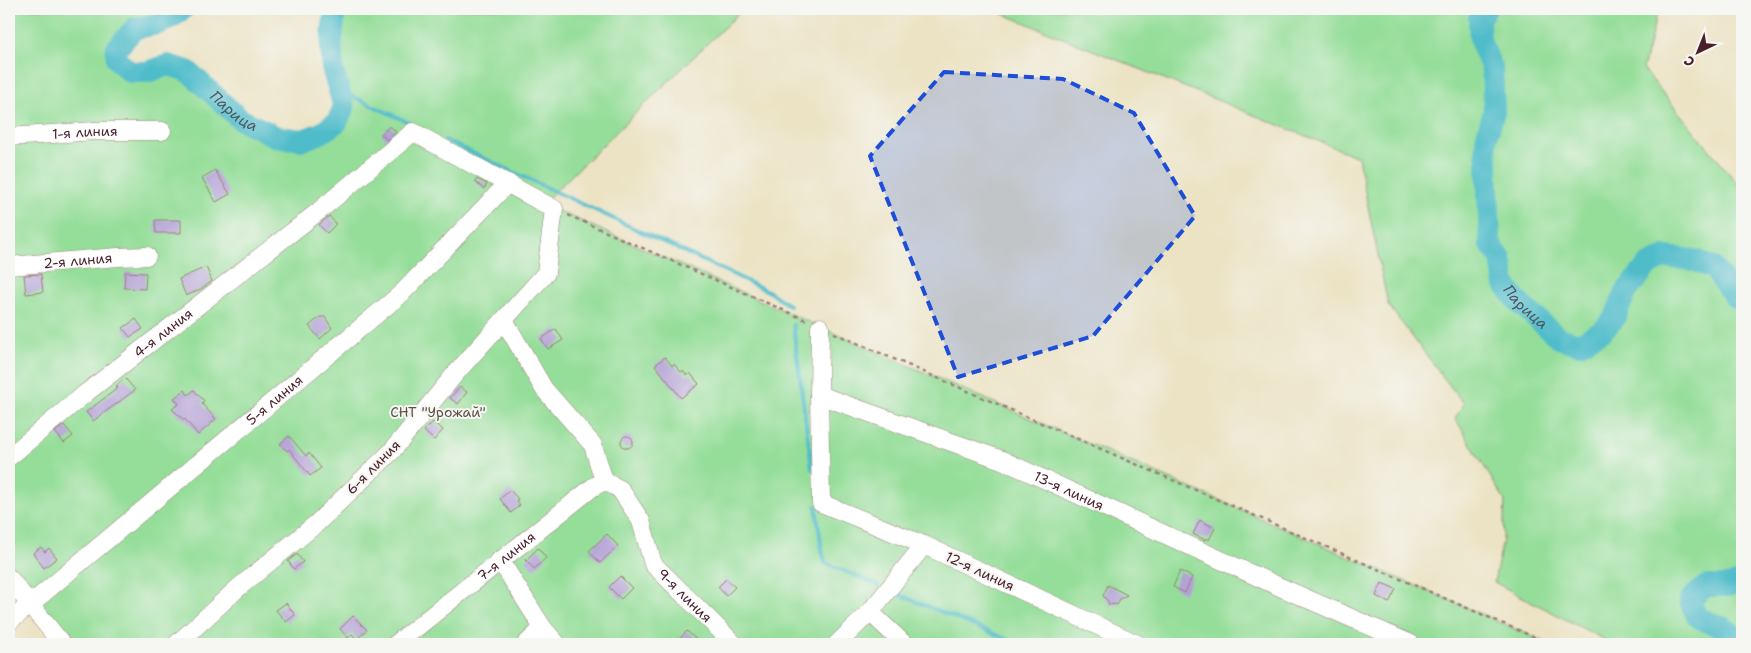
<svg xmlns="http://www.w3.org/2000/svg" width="1751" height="653" viewBox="0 0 1751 653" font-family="'Shantell Sans',sans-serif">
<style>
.green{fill:#95de99;stroke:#707e62}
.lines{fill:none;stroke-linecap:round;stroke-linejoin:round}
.stream{stroke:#50bcca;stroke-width:4}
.river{stroke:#50bcca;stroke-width:22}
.building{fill:#b4a1d6}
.minor-casing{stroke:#9b8178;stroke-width:19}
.path{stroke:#9b8178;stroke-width:2.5;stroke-dasharray:4 4;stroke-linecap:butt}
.minor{stroke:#fff;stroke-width:18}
.marked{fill:#1d4ed8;fill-opacity:0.2;stroke:#1d4ed8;stroke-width:4;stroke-dasharray:10 6;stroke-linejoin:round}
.labels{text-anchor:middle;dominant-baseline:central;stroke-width:4;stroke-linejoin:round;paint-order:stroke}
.street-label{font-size:14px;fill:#4a1f2b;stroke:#f6f6f2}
.park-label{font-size:14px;fill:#5d4f46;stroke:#f6f6f2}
.water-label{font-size:15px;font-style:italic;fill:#4c5663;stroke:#f6f6f2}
</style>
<rect width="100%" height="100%" fill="#f6f6f2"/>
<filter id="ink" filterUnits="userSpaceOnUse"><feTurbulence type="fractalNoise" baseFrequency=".02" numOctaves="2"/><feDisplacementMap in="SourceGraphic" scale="10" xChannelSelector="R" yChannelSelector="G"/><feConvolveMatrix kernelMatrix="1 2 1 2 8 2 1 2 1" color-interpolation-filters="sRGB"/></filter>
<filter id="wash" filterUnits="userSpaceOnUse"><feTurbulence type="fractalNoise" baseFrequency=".0096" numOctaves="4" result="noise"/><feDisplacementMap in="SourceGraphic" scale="20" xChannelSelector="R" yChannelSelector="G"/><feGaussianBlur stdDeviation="1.12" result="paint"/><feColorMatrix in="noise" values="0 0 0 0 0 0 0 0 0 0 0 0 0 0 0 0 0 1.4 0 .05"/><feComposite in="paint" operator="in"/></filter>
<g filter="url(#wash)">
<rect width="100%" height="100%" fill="#ece3c4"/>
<g class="green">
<path d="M 9,9 L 183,9 C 165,24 159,25 135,28 L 116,49 L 117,60 L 130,72 L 148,72 L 168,65 L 188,71 L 240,119 L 277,137 L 303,140 L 321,133 L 337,122 L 344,107 L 333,71 L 331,47 L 335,9 L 743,9 L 544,202 L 554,209 L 820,327 L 1550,644 L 62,644 L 9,578 Z"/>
<polygon points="991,9 1658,9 1643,69 1742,189 1742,644 1610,644 1607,641 1494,582 1503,540 1505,501 1455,418 1464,404 1388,305 1358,157"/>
</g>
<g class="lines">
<g class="stream">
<polyline points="339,90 414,125"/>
<polyline points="445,140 768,291 790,306"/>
<polyline points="793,325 812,469"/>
<polyline points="816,506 821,544 825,563 878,585"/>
<polyline points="898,594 1018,644"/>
</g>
<g class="river">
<path id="s1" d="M 183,9 C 165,24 158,25 135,28 L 116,49 L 117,60 L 130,72 L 148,72 L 168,65 L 188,71 L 240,119 L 277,137 L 303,140 L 321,133 L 337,122 L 344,107 L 333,71 L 331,47 L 335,9"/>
<path id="s2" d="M 1486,9 L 1479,18 L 1480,40 L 1492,69 L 1494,111 L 1486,139 L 1490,244 L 1501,259 L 1505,285 L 1520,304 L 1559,338 L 1579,344 L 1601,332 L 1614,319 L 1626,292 L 1647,266 L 1665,257 L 1694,260 L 1713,268 L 1735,297 L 1742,299"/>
<path d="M 1741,644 C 1737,638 1728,629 1720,626 C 1700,618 1698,623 1690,600 L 1706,586 L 1728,586 L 1742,581"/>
</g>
</g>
<g id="blocks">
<g class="building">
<polygon points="390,126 396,132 387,140 381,134"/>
<polygon points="215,170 230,194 216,202 202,178"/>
<polygon points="477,179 487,184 484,189 475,182"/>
<polygon points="329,216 336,224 327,233 319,225"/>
<polygon points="155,220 181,220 181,233 156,233"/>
<polygon points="206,267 212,281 201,289 186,296 179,279"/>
<polygon points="125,272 146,273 145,289 124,288"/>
<polygon points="41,274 43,292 26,294 24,275"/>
<polygon points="320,317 325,317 332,328 320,339 309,326"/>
<polygon points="136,319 143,329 130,337 123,328"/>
<polygon points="556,329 563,340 548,349 541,339"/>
<polygon points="665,357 672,366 674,364 681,372 683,371 687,376 690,373 699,384 681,398 655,365"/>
<polygon points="125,378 135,390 93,421 86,412 118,388 116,386"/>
<polygon points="460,387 467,392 458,404 450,398"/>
<polygon points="185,390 188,395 194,390 204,401 202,404 216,419 198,435 185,419 184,420 172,409 179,404 174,398"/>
<polygon points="433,422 443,430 434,440 424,431"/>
<polygon points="64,425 73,436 64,443 55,432"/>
<polygon points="289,436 306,456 309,453 321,468 310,476 289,449 287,451 280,444"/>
<circle cx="627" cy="442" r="6"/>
<polygon points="510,490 518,499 516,500 520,505 511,513 500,499"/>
<polygon points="1200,520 1215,528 1209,540 1206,538 1205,540 1193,534"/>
<polygon points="607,534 618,546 600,563 589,551"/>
<polygon points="41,547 45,552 49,548 57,558 44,568 33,553"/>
<polygon points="538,548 546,558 534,569 526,560"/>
<polygon points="297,554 303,562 294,569 288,561"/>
<polygon points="1180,571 1192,577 1185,593 1173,587"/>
<polygon points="620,576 632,588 621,599 609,587"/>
<polygon points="726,579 735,587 726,596 718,587"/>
<polygon points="1382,583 1396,589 1389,603 1376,596"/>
<polygon points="1108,585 1127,595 1120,599 1117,605 1114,604 1109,605 1108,601 1103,596"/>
<polygon points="286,603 295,615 286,622 276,610"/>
<polygon points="353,616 367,630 357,639 352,634 348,638 340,629"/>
<polygon points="687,631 701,644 674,644"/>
</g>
</g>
</g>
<g filter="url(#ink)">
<use href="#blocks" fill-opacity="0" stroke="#9b8178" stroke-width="1"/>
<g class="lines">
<defs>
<g id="minor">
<path id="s3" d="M 9,137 L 95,131 L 162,131"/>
<path id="s4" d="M 9,266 L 118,257 L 147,256"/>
<polyline points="504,320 544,389 593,445 604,481"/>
<polyline points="819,395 820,327"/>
<path id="s5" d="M 9,457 L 86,393 L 319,211 L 413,132 L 554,209 L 546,273 L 455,374 L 391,452 L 316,524 L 238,588 L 177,644"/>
<polyline points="500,560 543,628 557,644"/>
<polyline points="9,578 62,644"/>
<polyline points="870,612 904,644"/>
<path id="s6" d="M 9,622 L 402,293 L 508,183"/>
<path id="s7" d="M 396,644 L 593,487 L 604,481 L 620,489 L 641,521 L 653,564 L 734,644"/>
<polyline points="526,644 543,628"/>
<polyline points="837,644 870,612 924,545"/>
<path id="s8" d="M 1137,644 L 924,545 L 821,503 L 819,395 L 1002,460 L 1280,587 L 1411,644"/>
</g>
</defs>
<use href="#minor" class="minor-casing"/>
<g class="path">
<polyline points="568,215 808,321"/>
<polyline points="834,333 1550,644"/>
</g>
<use href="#minor" class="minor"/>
</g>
</g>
<path class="marked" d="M 944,72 L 1063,79 L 1134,113 L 1195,216 L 1093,336 L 958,377 L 870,156 Z"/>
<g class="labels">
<g class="street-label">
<text stroke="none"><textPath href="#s3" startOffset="76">1-я линия</textPath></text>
<text stroke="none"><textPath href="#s4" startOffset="69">2-я линия</textPath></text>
<text stroke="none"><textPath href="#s5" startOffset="198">4-я линия</textPath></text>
<text stroke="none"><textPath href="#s6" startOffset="346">5-я линия</textPath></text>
<text transform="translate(373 467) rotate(-45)">6-я линия</text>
<text stroke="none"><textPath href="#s8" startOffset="722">13-я линия</textPath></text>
<text stroke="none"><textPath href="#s7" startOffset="141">7-я линия</textPath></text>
<text transform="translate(980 571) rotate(25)">12-я линия</text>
<text stroke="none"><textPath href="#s7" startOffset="410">9-я линия</textPath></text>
</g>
<g class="park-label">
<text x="438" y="412">СНТ "Урожай"</text>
</g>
<g class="water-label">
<text stroke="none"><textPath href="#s1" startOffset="231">Парица</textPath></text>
<text stroke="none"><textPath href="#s2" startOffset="316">Парица</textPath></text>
</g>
</g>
<rect width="1751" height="653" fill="none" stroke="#f6f6f2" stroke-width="30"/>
<g transform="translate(1698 52) rotate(223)" stroke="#f6f6f2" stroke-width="4" paint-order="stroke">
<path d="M0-4L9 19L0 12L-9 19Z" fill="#4a1f2b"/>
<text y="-8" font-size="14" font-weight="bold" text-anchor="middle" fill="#4a1f2b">С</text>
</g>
</svg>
